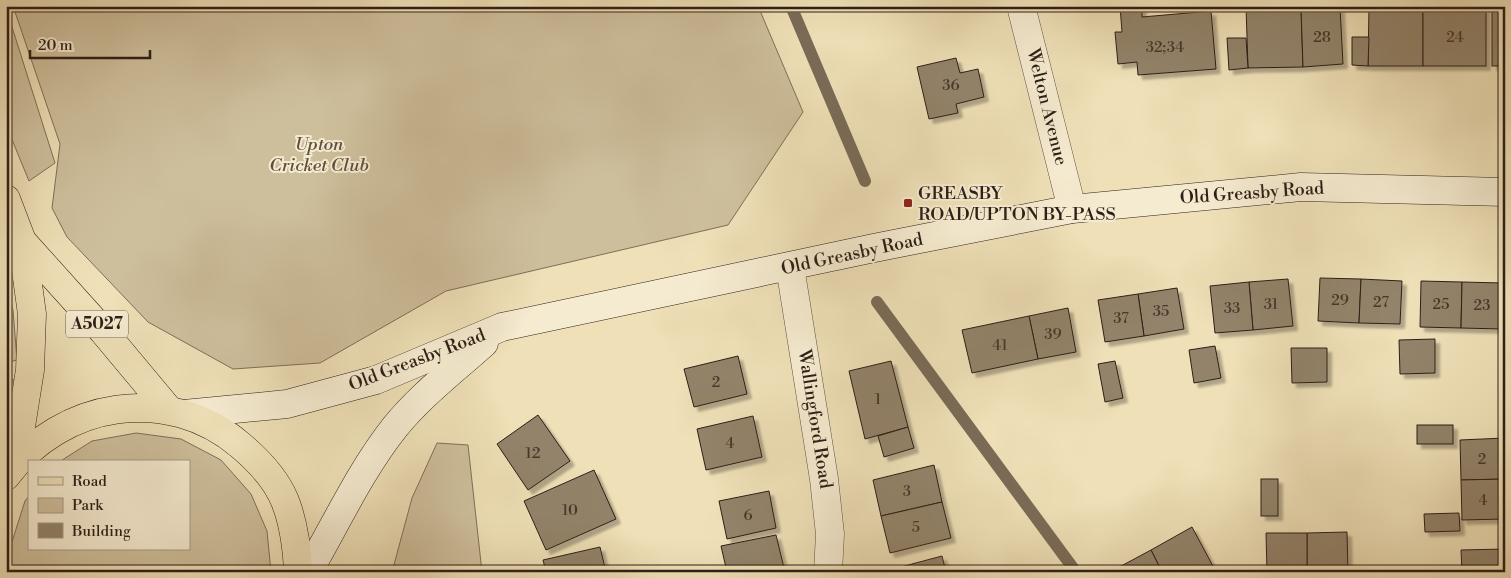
<svg xmlns="http://www.w3.org/2000/svg" width="1511" height="578" viewBox="0 0 1511 578" font-family="'Libre Bodoni',serif">
<style>
.green{fill:#cebf9c;stroke:#7e6e5a}
.lines{fill:none;stroke-linecap:round;stroke-linejoin:round}
.stream{stroke:#7a6b57;stroke-width:12}
.building{fill:#92836a;stroke:#2e1e17;filter:url(#shadow)}
.minor-casing{stroke:#5e4e3f;stroke-width:29}
.secondary-casing{stroke:#2e1e17;stroke-width:29}
.primary-casing{stroke:#2e1e17;stroke-width:29}
.minor{stroke:#f5ebd0;stroke-width:28}
.secondary{stroke:#f5ebd0;stroke-width:28}
.primary{stroke:#efe0b7;stroke-width:28}
.poi-dot{fill:#8f2418;stroke:#f5ebd0;stroke-width:2}
.labels{text-anchor:middle;dominant-baseline:central;stroke-width:4;stroke-linejoin:round;paint-order:stroke}
.number-label{font-size:15px;fill:#47372c}
.shield{fill:#f5ebd0;stroke:#6a5c4e;stroke-width:1}
.shield-label{font-size:16px;font-weight:bold;fill:#2e1e17}
.street-label{font-size:18px;fill:#2e1e17;stroke:#f5ebd0}
.park-label{font-size:18px;font-style:italic;fill:#5e4e3f;stroke:#f5ebd0}
.poi-label{font-size:18px;fill:#2e1e17;stroke:#f5ebd0;text-anchor:start}
</style>
<defs>
<filter id="shadow"><feDropShadow dx="4.5" dy="4.5" stdDeviation="1" flood-color="#0004"/></filter>
</defs>
<rect width="100%" height="100%" fill="#efe0b7"/>
<filter id="stains"><feTurbulence type="fractalNoise" baseFrequency=".004" numOctaves="4"/><feColorMatrix values="0 0 0 0 .2 0 0 0 0 .09 0 0 0 0 .02 0 0 0 .5 -.17"/></filter>
<radialGradient id="worn" r=".72"><stop offset=".6" stop-color="#630" stop-opacity="0"/><stop offset="1" stop-color="#630" stop-opacity=".3"/></radialGradient>
<g class="green">
<polygon points="13,6 758,6 803,112 728,225 446,291 320,363 233,369 148,322 67,237 52,208 60,144"/>
<polygon points="6,8 55,163 29,181 6,125"/>
<polygon points="6,285 13,310 17,360 6,363"/>
<polygon points="6,378 19,381 6,417"/>
<polygon points="136,433 181,439 221,460 251,494 267,531 271,572 12,572 11,545 25,501 29,496 29,549 189,549 189,462 59,462 92,441"/>
<polygon points="437,443 468,445 482,572 392,572 412,498"/>
</g>
<g class="lines">
<g class="stream">
<polyline points="791,6 865,181"/>
<polyline points="877,302 1076,572"/>
</g>
</g>
<g class="building">
<polygon points="1120,6 1142,6 1142,17 1211,11 1216,69 1138,75 1137,62 1118,64 1115,32 1122,32"/>
<polygon points="1246,6 1301,6 1303,67 1248,68"/>
<polygon points="1369,6 1423,8 1423,66 1368,66"/>
<rect x="1492" y="6" width="13" height="60"/>
<polygon points="1340,7 1343,64 1303,67 1301,9"/>
<rect x="1423" y="8" width="63" height="58"/>
<polygon points="1352,37 1369,37 1368,66 1352,65"/>
<polygon points="1227,38 1246,38 1248,68 1229,70"/>
<polygon points="956,58 960,73 978,69 984,97 956,104 958,113 929,119 917,67"/>
<polygon points="1320,278 1361,279 1359,323 1318,321"/>
<polygon points="1288,279 1293,326 1253,330 1249,282"/>
<polygon points="1361,279 1402,281 1400,324 1359,323"/>
<polygon points="1421,281 1462,282 1461,328 1420,327"/>
<polygon points="1249,282 1253,330 1215,333 1210,286"/>
<polygon points="1462,282 1503,283 1502,329 1461,328"/>
<polygon points="1177,288 1184,329 1144,336 1138,294"/>
<polygon points="1138,294 1144,336 1105,342 1098,300"/>
<polygon points="1068,308 1076,352 1038,359 1029,316"/>
<polygon points="1029,316 1038,359 972,373 962,330"/>
<polygon points="1435,339 1435,373 1400,374 1399,340"/>
<polygon points="1215,346 1221,378 1194,383 1189,350"/>
<polygon points="1291,348 1327,348 1327,382 1292,383"/>
<polygon points="738,356 747,394 694,407 684,369"/>
<polygon points="891,361 908,427 865,439 849,371"/>
<polygon points="1115,361 1123,398 1105,402 1098,364"/>
<polygon points="538,415 570,461 528,490 497,444"/>
<polygon points="753,416 762,457 706,470 697,429"/>
<rect x="1417" y="425" width="36" height="19"/>
<polygon points="908,427 914,448 884,457 878,436"/>
<polygon points="1505,438 1505,479 1461,480 1460,440"/>
<polygon points="934,465 942,502 881,516 873,480"/>
<polygon points="594,470 616,519 546,550 524,501"/>
<rect x="1261" y="479" width="17" height="37"/>
<polygon points="1505,479 1505,519 1462,520 1461,480"/>
<polygon points="769,491 776,528 727,539 719,501"/>
<polygon points="942,502 951,538 890,553 881,516"/>
<polygon points="1459,513 1460,531 1425,532 1424,514"/>
<polygon points="1192,527 1215,570 1162,572 1151,550"/>
<polygon points="1347,532 1348,572 1307,572 1307,533"/>
<polygon points="1266,533 1307,533 1307,572 1267,572"/>
<polygon points="776,535 785,572 727,572 721,546"/>
<polygon points="600,547 606,572 546,572 543,560"/>
<polygon points="1505,549 1505,572 1462,572 1461,550"/>
<polygon points="1151,550 1162,572 1110,572"/>
<polygon points="942,556 946,572 898,572 897,568"/>
</g>
<g class="lines">
<defs>
<g id="minor">
<polyline points="1021,6 1072,209"/>
<polyline points="790,267 824,479 830,534 828,572"/>
</g>
<g id="secondary">
<polyline points="184,414 287,404 376,380 502,327 874,248 1072,209 1301,187 1505,192"/>
<path d="M 308,572 C 336,524 360,471 395,427 C 420,396 454,370 484,343"/>
</g>
<g id="primary">
<polyline points="6,199 22,241 32,314 30,370 15,464"/>
<polyline points="22,241 103,331 169,410"/>
<path d="M 6,476 C 62,401 168,384 240,445 C 258,460 276,479 285,501 C 294,524 297,547 298,572"/>
</g>
</defs>
<use href="#minor" class="minor-casing"/>
<use href="#secondary" class="secondary-casing"/>
<use href="#primary" class="primary-casing"/>
<use href="#minor" class="minor"/>
<use href="#secondary" class="secondary"/>
<use href="#primary" class="primary"/>
</g>
<rect class="poi-dot" x="903" y="198" width="10" height="10" rx="2.5"/>
<g class="labels">
<g class="number-label">
<text x="1322" y="37">28</text>
<text x="1455" y="37">24</text>
<text x="1165" y="47">32;34</text>
<text x="951" y="85">36</text>
<text x="1340" y="300">29</text>
<text x="1381" y="302">27</text>
<text x="1271" y="304">31</text>
<text x="1441" y="304">25</text>
<text x="1482" y="305">23</text>
<text x="1232" y="308">33</text>
<text x="1161" y="311">35</text>
<text x="1121" y="318">37</text>
<text x="1053" y="334">39</text>
<text x="1000" y="345">41</text>
<text x="716" y="382">2</text>
<text x="878" y="399">1</text>
<text x="730" y="443">4</text>
<text x="533" y="453">12</text>
<text x="1482" y="459">2</text>
<text x="907" y="491">3</text>
<text x="1483" y="500">4</text>
<text x="570" y="510">10</text>
<text x="748" y="515">6</text>
<text x="916" y="527">5</text>
</g>
<rect class="shield" x="66" y="310.5" width="62" height="27" rx="4"/>
<g class="shield-label">
<text x="97" y="324">A5027</text>
</g>
<g class="street-label">
<text transform="translate(1047 107) rotate(76)">Welton Avenue</text>
<text transform="translate(1252 193) rotate(-4)">Old Greasby Road</text>
<text transform="translate(852 254) rotate(-12)">Old Greasby Road</text>
<text transform="translate(417 360) rotate(-21)">Old Greasby Road</text>
<text transform="translate(815 419) rotate(81)">Wallingford Road</text>
</g>
<g class="park-label">
<text x="319" y="144">Upton<tspan x="319" dy="21">Cricket Club</tspan></text>
</g>
<g class="poi-label">
<text x="918" y="193">GREASBY<tspan x="918" dy="21">ROAD/UPTON BY-PASS</tspan></text>
</g>
</g>
<rect width="1511" height="578" fill="none" stroke="#efe0b7" stroke-width="25"/>
<rect x="8" y="8" width="1496" height="563" fill="none" stroke="#2e1e17" stroke-width="2.5"/>
<rect x="12" y="12" width="1486" height="553" fill="none" stroke="#2e1e17"/>
<rect x="28" y="460" width="162" height="90" fill="#f5ebd0" stroke="#a59986"/>
<rect x="38" y="477" width="25" height="8" fill="#efe0b7" stroke="#a59986"/>
<text x="72" y="486" font-size="15" fill="#2e1e17">Road</text>
<rect x="38" y="498" width="25" height="15" fill="#cebf9c" stroke="#a59986"/>
<text x="72" y="510" font-size="15" fill="#2e1e17">Park</text>
<rect x="38" y="523" width="25" height="15" fill="#92836a" stroke="#a59986"/>
<text x="72" y="536" font-size="15" fill="#2e1e17">Building</text>
<path d="M30 50v8h120v-8" fill="none" stroke="#2e1e17" stroke-width="2.5"/>
<text x="38" y="50" font-size="15" fill="#2e1e17" stroke="#f5ebd0" stroke-width="4" paint-order="stroke">20 m</text>
<rect width="100%" height="100%" filter="url(#stains)"/>
<rect width="100%" height="100%" fill="url(#worn)"/>
</svg>
